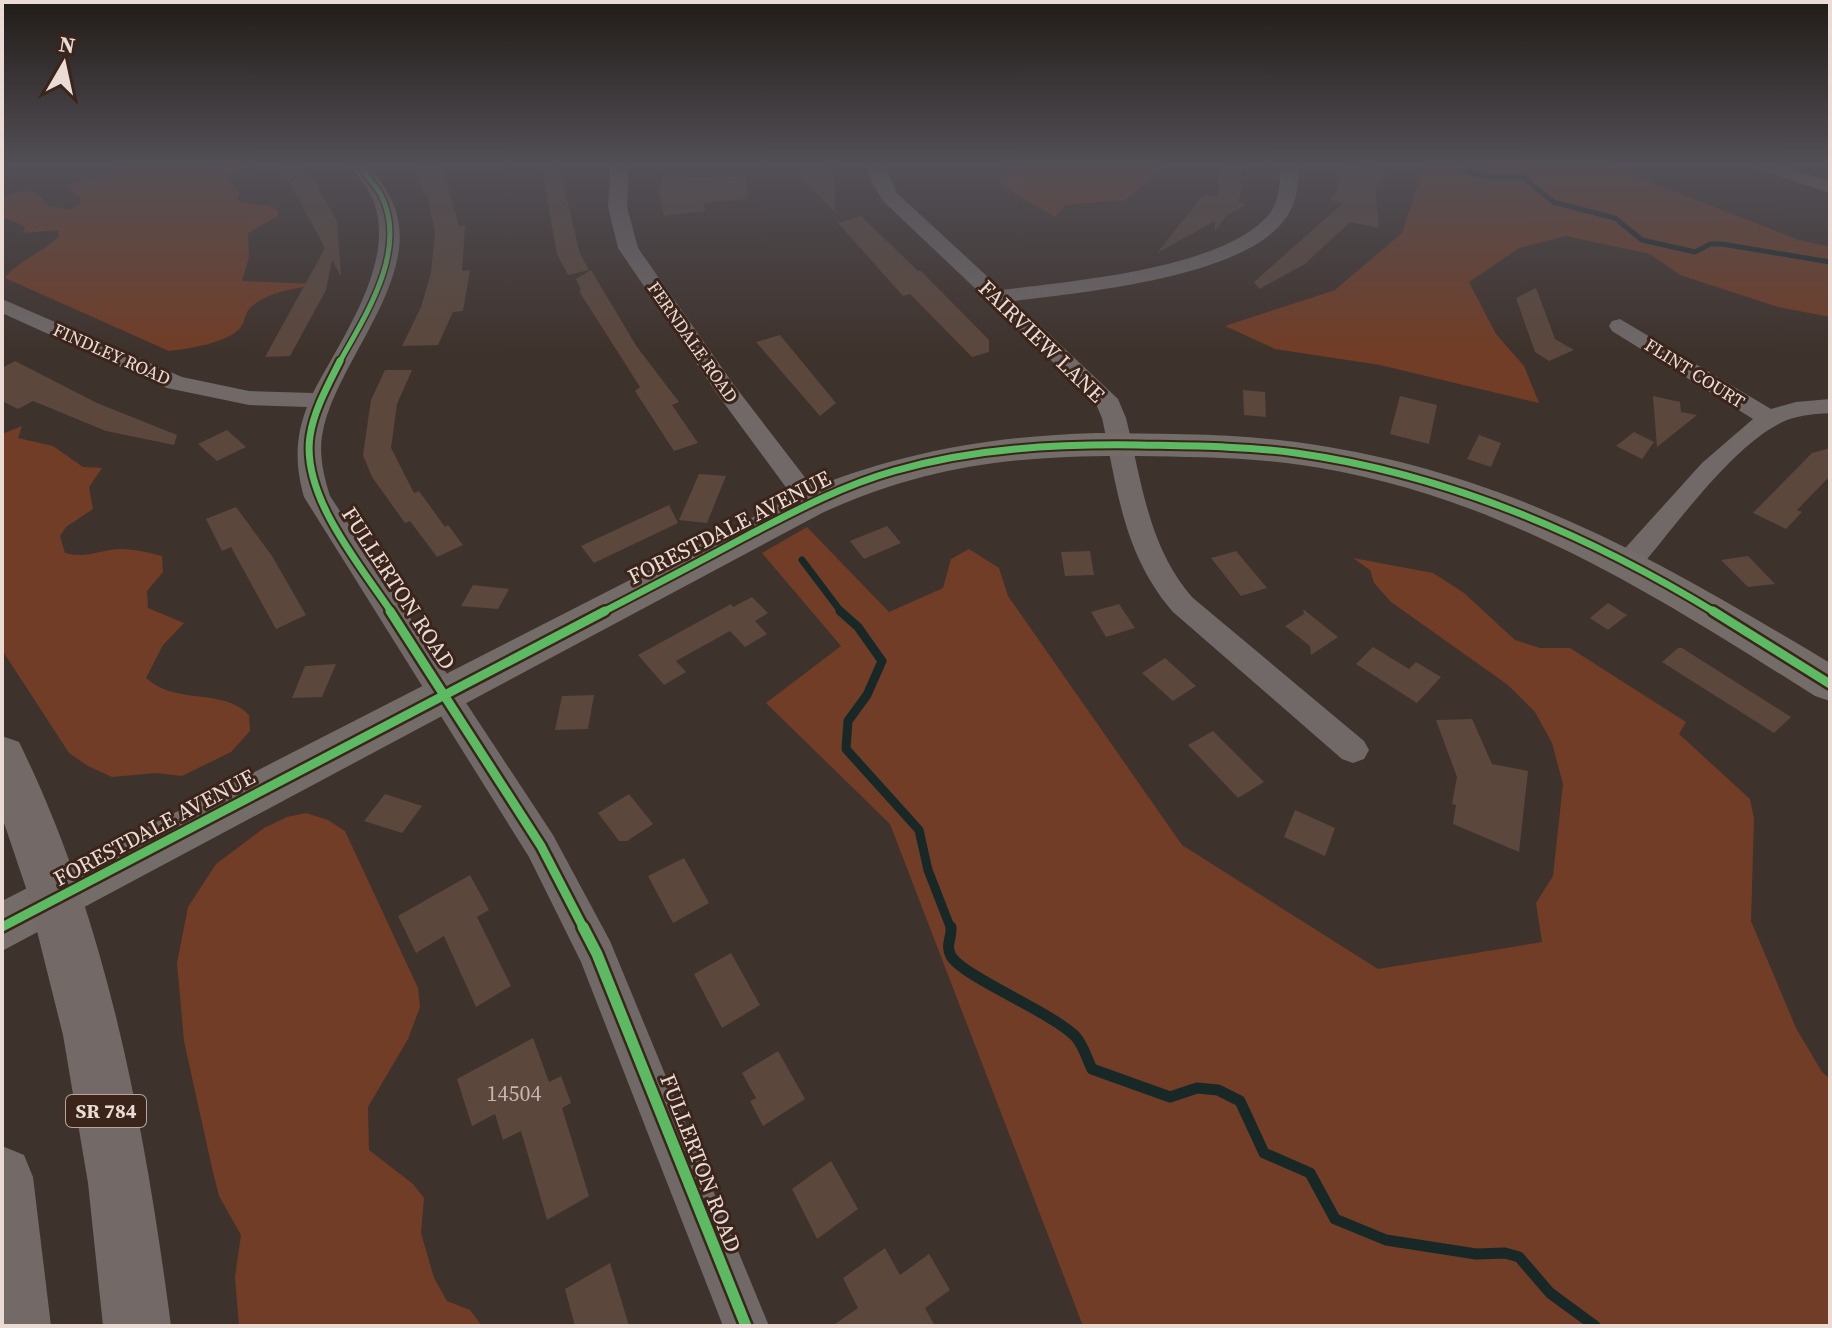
<svg xmlns="http://www.w3.org/2000/svg" width="1832" height="1328" viewBox="0 0 1832 1328" font-family="'Source Serif 4',serif">
<style>
.green{fill:#713d26}
.lines{fill:none;stroke-linecap:round;stroke-linejoin:round}
.stream-far3{stroke:#182827;stroke-width:5}
.stream-far2{stroke:#182827;stroke-width:7}
.stream-far1{stroke:#182827;stroke-width:9}
.stream{stroke:#182827;stroke-width:11}
.building{fill:#5b473c}
.street{fill:#706968;fill-rule:evenodd}
.secondary{fill:#746c68;fill-rule:evenodd}
.primary{fill:#736966;fill-rule:evenodd}
.cycleway-far3-casing{stroke:#3b251b;stroke-width:8}
.cycleway-far2-casing{stroke:#3b251b;stroke-width:11}
.cycleway-far1-casing{stroke:#3b251b;stroke-width:14}
.cycleway-casing{stroke:#3b251b;stroke-width:16}
.cycleway-far3{stroke:#5cba63;stroke-width:5}
.cycleway-far2{stroke:#5cba63;stroke-width:7}
.cycleway-far1{stroke:#5cba63;stroke-width:9}
.cycleway{stroke:#5cba63;stroke-width:11}
.labels{text-anchor:middle;dominant-baseline:central;stroke-width:6;stroke-linejoin:round;paint-order:stroke}
.far-street-label{font-size:18px;fill:#eadbd5;stroke:#3b251b}
.shield{fill:#3b251b;stroke:#b6a49d;stroke-width:2}
.shield-label{font-size:20px;font-weight:bold;fill:#eadbd5}
.street-label{font-size:22px;fill:#eadbd5;stroke:#3b251b}
.near-number-label{font-size:22px;fill:#c6b6af}
</style>
<rect width="100%" height="100%" fill="#3e322c"/>
<g class="green">
<path d="M 123,165 L 208,165 L 208,167 L 250,165 L 226,176 L 240,194 L 237,199 C 250,208 267,200 278,211 L 278,216 L 248,233 L 249,257 L 242,281 L 317,284 C 295,289 270,291 252,306 C 244,312 246,322 240,328 C 228,343 187,349 169,351 L 5,278 C 12,265 45,251 59,236 L 58,230 L 23,233 L 25,226 L 2,217 L 2,197 L 21,191 L 36,192 L 49,206 L 69,209 L 80,204 L 81,198 L 67,187 L 69,184 L 107,176 Z"/>
<path d="M 995,165 L 1169,165 L 1125,200 L 1065,205 L 1055,217 C 1035,203 997,192 995,165 Z"/>
<polygon points="1422,165 1607,165 1799,240 1830,247 1830,317 1778,307 1680,275 1650,254 1566,236 1519,248 1469,282 1496,334 1524,366 1539,403 1380,365 1275,349 1225,326 1335,290 1402,233 1424,167"/>
<path d="M 22,426 L 18,438 L 53,446 L 83,467 L 102,468 L 89,487 L 93,509 L 66,527 L 60,536 L 65,553 C 86,558 91,553 110,550 C 127,547 145,552 162,556 L 163,572 L 147,591 L 148,608 L 184,623 L 163,645 L 146,678 C 177,706 222,687 249,715 L 250,731 L 231,752 L 182,776 L 156,773 L 112,777 L 88,766 L 69,753 L 2,650 L 2,434 Z"/>
<polygon points="807,527 889,612 943,588 951,559 969,549 999,568 1008,596 1182,845 1378,969 1542,942 1536,903 1553,876 1563,784 1552,743 1535,712 1508,685 1391,602 1374,583 1370,570 1353,558 1433,573 1464,593 1515,640 1540,648 1570,648 1686,722 1679,734 1750,799 1754,819 1751,921 1796,1028 1822,1072 1830,1079 1830,1326 1083,1326 890,824 766,703 841,646 762,553"/>
<polygon points="306,813 328,820 345,831 418,988 420,1007 408,1039 368,1107 369,1150 413,1184 424,1198 421,1233 434,1278 447,1301 470,1310 482,1326 239,1326 235,1277 241,1235 219,1196 212,1168 184,1041 177,963 188,907 216,864 264,828 287,817"/>
</g>
<g class="lines">
<polyline class="stream-far3" points="1465,165 1463,170 1485,177 1523,177 1553,202 1615,218 1642,240 1695,252 1710,244 1722,244 1830,262"/>
<polyline class="stream-far2" points="802,560 842,613"/>
<polyline class="stream-far1" points="840,611 858,627 882,661 867,695 848,721 846,749 919,830 928,870 951,929"/>
<path class="stream" d="M 951,927 C 952,938 945,945 951,956 C 962,976 1051,1012 1075,1036 C 1083,1044 1087,1059 1092,1069 L 1170,1097 L 1197,1088 L 1218,1090 L 1240,1101 L 1264,1153 L 1310,1173 L 1335,1219 L 1386,1240 L 1476,1254 L 1505,1253 L 1519,1257 L 1550,1293 L 1595,1326"/>
</g>
<g class="building">
<polygon points="280,165 298,165 316,184 337,221 341,276 332,260 326,290 290,356 265,357 325,248"/>
<polygon points="414,165 442,165 459,226 465,226 462,271 470,270 463,311 453,312 438,345 402,346 421,307 431,273 435,232 427,194 424,194"/>
<polygon points="1220,165 1243,165 1240,197 1237,202 1247,204 1226,216 1215,231 1215,221 1157,253 1204,194 1218,197"/>
<polygon points="1341,165 1389,169 1375,190 1379,228 1350,222 1305,264 1259,289 1254,282 1343,203 1330,200 1338,189 1337,169 1342,169"/>
<polygon points="560,167 579,251 589,270 568,275 557,254 542,171"/>
<polygon points="834,167 835,212 795,172"/>
<polygon points="688,174 687,177 746,176 748,199 703,203 706,211 664,216 659,191 663,175"/>
<polygon points="861,216 918,271 921,271 989,340 989,352 972,357 910,294 903,296 838,223"/>
<polygon points="591,270 637,347 679,402 672,405 698,443 674,451 635,391 640,387 579,291 581,290 576,279"/>
<polygon points="1536,288 1555,339 1574,350 1549,361 1535,352 1516,298"/>
<polygon points="780,335 836,403 820,416 756,342"/>
<polygon points="15,361 97,403 177,435 174,445 106,431 33,401 18,409 2,401 2,368"/>
<polygon points="385,370 412,370 397,404 391,448 414,493 419,491 445,527 448,525 463,545 437,557 410,521 405,523 372,477 363,455 371,400"/>
<polygon points="1243,390 1265,392 1266,417 1244,415"/>
<polygon points="1400,396 1437,405 1429,444 1390,434"/>
<polygon points="1653,396 1680,402 1681,412 1697,415 1657,447"/>
<polygon points="227,430 246,447 217,461 198,444"/>
<polygon points="1634,432 1654,442 1642,459 1616,446"/>
<polygon points="1479,435 1501,443 1491,467 1467,459"/>
<polygon points="1830,448 1830,476 1797,510 1802,512 1786,529 1753,513 1812,453"/>
<polygon points="699,474 726,476 707,523 679,520"/>
<polygon points="669,505 678,523 594,563 581,546"/>
<polygon points="236,507 272,556 306,615 276,629 231,547 222,551 206,519"/>
<polygon points="887,526 901,543 864,559 850,541"/>
<polygon points="1090,551 1094,575 1065,576 1061,552"/>
<polygon points="1236,551 1267,588 1241,596 1211,558"/>
<polygon points="1748,556 1775,584 1748,587 1721,560"/>
<polygon points="473,585 509,589 498,609 461,606"/>
<polygon points="752,597 768,613 755,621 767,634 745,647 730,631 676,661 686,672 664,685 638,655 731,604 733,607"/>
<polygon points="1608,603 1627,615 1608,630 1590,618"/>
<polygon points="1119,604 1135,628 1106,637 1091,612"/>
<polygon points="1303,609 1338,637 1311,655 1310,646 1285,626 1304,614"/>
<polygon points="1373,647 1409,669 1416,662 1441,677 1417,703 1356,664"/>
<polygon points="1678,648 1682,648 1791,717 1774,733 1662,662"/>
<polygon points="1165,658 1196,686 1173,701 1142,673"/>
<polygon points="336,664 322,697 292,698 305,666"/>
<polygon points="594,695 588,729 555,730 562,696"/>
<polygon points="1472,719 1492,764 1528,771 1519,852 1453,824 1456,805 1452,804 1457,777 1436,720"/>
<polygon points="1213,731 1264,782 1238,798 1188,745"/>
<polygon points="385,794 422,806 402,833 364,821"/>
<polygon points="629,794 653,824 627,841 619,841 598,813"/>
<polygon points="1295,810 1335,828 1325,856 1284,837"/>
<polygon points="684,858 709,903 673,923 648,876"/>
<polygon points="470,875 489,910 477,917 511,986 476,1007 444,936 416,953 398,916"/>
<polygon points="731,953 760,1005 722,1028 694,974"/>
<polygon points="533,1038 549,1082 561,1076 571,1103 562,1108 589,1196 547,1220 521,1131 503,1140 495,1114 472,1126 457,1079"/>
<polygon points="778,1051 805,1099 763,1126 750,1101 756,1098 742,1073"/>
<polygon points="831,1161 858,1209 817,1239 792,1189"/>
<polygon points="885,1248 900,1275 929,1254 950,1290 925,1308 935,1326 832,1326 858,1308 843,1278"/>
<polygon points="610,1263 629,1326 575,1326 565,1289"/>
</g>
<g class="lines">
<g class="street">
<path d="M 350,165 L 368,165 C 375,174 384,184 389,195 C 432,271 333,362 322,436 C 319,456 324,477 330,496 L 553,835 L 610,941 L 769,1326 L 723,1326 L 581,962 L 529,857 L 304,497 C 295,464 295,438 307,407 L 249,405 L 167,388 L 2,313 L 2,299 L 182,377 L 249,391 L 313,393 C 340,340 401,257 371,196 C 366,185 357,175 350,165 Z"/>
<polygon points="611,165 629,165 627,207 638,248 734,385 820,497 824,503 820,509 811,512 802,509 718,395 618,248 608,207"/>
<path d="M 866,165 L 884,165 L 897,193 L 1002,290 C 1070,281 1226,269 1270,213 C 1280,200 1280,180 1280,165 L 1298,165 C 1299,183 1297,202 1286,218 C 1243,278 1084,292 1014,301 L 1118,399 L 1126,418 C 1142,482 1148,547 1193,598 L 1364,741 L 1369,750 L 1364,759 L 1353,763 L 1342,759 L 1173,612 C 1123,554 1118,491 1102,418 L 1095,402 L 883,201 L 872,183 Z"/>
<polygon points="1755,165 1781,165 1830,181 1830,193 1758,169"/>
<path d="M 1620,319 L 1771,409 L 1796,402 L 1830,399 L 1830,413 C 1816,414 1801,415 1787,420 C 1735,441 1675,527 1638,570 L 1628,573 L 1618,570 L 1614,563 L 1618,556 L 1702,463 L 1753,419 L 1612,331 L 1609,326 L 1612,321 Z"/>
</g>
<path class="secondary" d="M 1096,433 C 1162,434 1230,433 1296,442 C 1503,470 1655,558 1830,663 L 1830,701 L 1815,696 C 1649,591 1493,491 1294,464 C 1242,457 1189,457 1137,456 C 1020,455 931,464 824,512 L 2,951 L 2,901 L 798,494 C 895,453 991,436 1096,433 Z"/>
<g class="primary">
<path d="M 2,736 L 19,742 C 108,923 145,1128 171,1326 L 103,1326 L 88,1183 L 63,1035 L 27,891 L 2,817 Z"/>
<polygon points="2,1146 24,1155 33,1177 51,1326 2,1326"/>
</g>
<defs>
<path id="cycleway-far3" d="M 339,363 C 365,316 409,250 381,195 C 375,185 366,175 359,165"/>
<g id="cycleway-far2">
<path d="M 340,361 C 328,385 314,410 310,436 C 301,496 360,565 392,613"/>
<path d="M 601,613 C 649,588 697,563 745,537 C 793,512 841,486 894,471 C 974,448 1056,444 1139,445 C 1191,446 1244,446 1296,453 C 1447,474 1587,534 1716,613"/>
</g>
<g id="cycleway-far1">
<polyline points="390,611 541,846 584,929"/>
<polyline points="1713,611 1830,684"/>
<polyline points="2,927 605,611"/>
</g>
<polyline id="cycleway" points="583,927 597,954 746,1326"/>
</defs>
<use href="#cycleway-far3" class="cycleway-far3-casing"/>
<use href="#cycleway-far2" class="cycleway-far2-casing"/>
<use href="#cycleway-far1" class="cycleway-far1-casing"/>
<use href="#cycleway" class="cycleway-casing"/>
<use href="#cycleway-far3" class="cycleway-far3"/>
<use href="#cycleway-far2" class="cycleway-far2"/>
<use href="#cycleway-far1" class="cycleway-far1"/>
<use href="#cycleway" class="cycleway"/>
</g>
<linearGradient id="sky" x2="0" y2="1"><stop stop-color="#221c18"/><stop offset="0.47" stop-color="#524f56"/><stop offset="1" stop-color="#524f56" stop-opacity="0"/></linearGradient>
<rect width="1832" height="351" fill="url(#sky)"/>
<g class="labels">
<g class="far-street-label">
<text transform="translate(693 342) rotate(55)">FERNDALE ROAD</text>
<text transform="translate(112 354) rotate(24)">FINDLEY ROAD</text>
<text transform="translate(1695 373) rotate(32)">FLINT COURT</text>
</g>
<rect class="shield" x="66" y="1095" width="80" height="32" rx="6"/>
<g class="shield-label">
<text x="106" y="1111">SR 784</text>
</g>
<g class="street-label">
<text transform="translate(1042 341) rotate(44)">FAIRVIEW LANE</text>
<text transform="translate(729 527) rotate(-27)">FORESTDALE AVENUE</text>
<text transform="translate(399 588) rotate(57)">FULLERTON ROAD</text>
<text transform="translate(154 827) rotate(-28)">FORESTDALE AVENUE</text>
<text transform="translate(701 1163) rotate(69)">FULLERTON ROAD</text>
</g>
<g class="near-number-label">
<text x="514" y="1093">14504</text>
</g>
</g>
<rect width="1832" height="1328" fill="none" stroke="#eadbd5" stroke-width="8"/>
<g transform="translate(64 64) rotate(9)" stroke="#3b251b" stroke-width="6" paint-order="stroke">
<path d="M0-6L14 30L0 20L-14 30Z" fill="#eadbd5"/>
<text y="-12" font-size="22" font-weight="bold" text-anchor="middle" fill="#eadbd5">N</text>
</g>
</svg>
